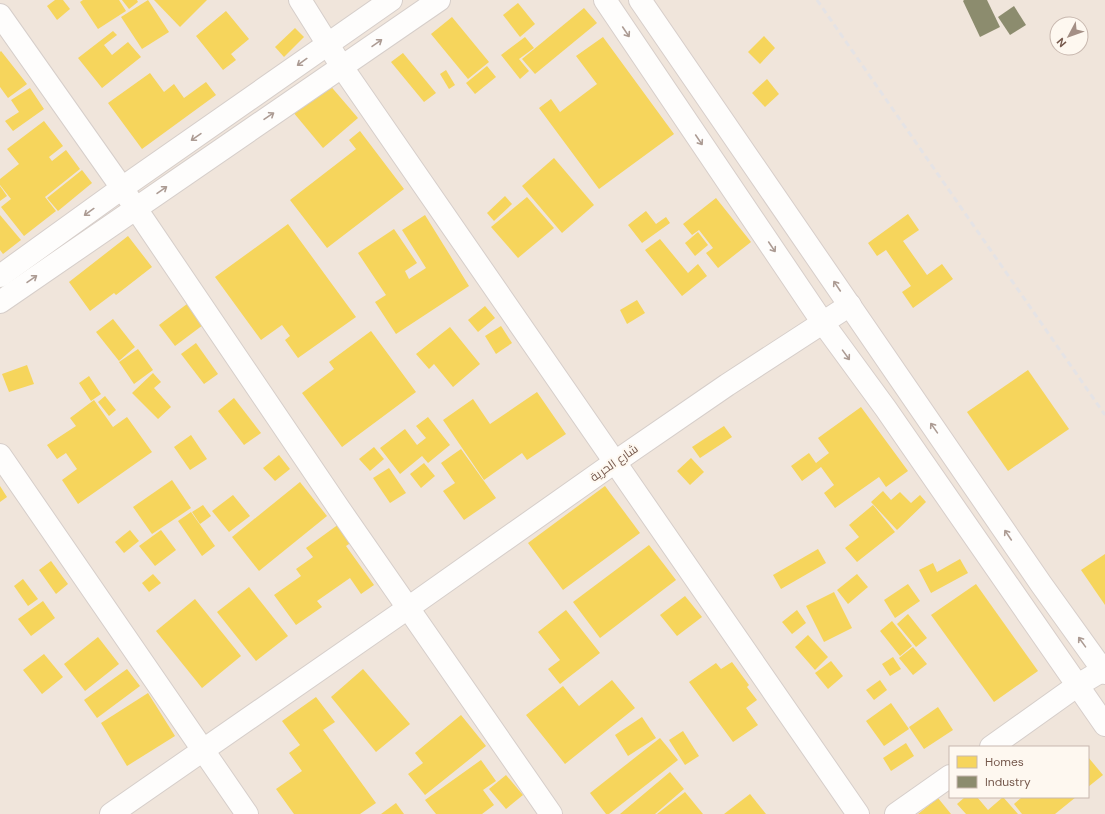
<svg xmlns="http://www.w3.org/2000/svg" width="1105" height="814" viewBox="0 0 1105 814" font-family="'DM Sans',Cairo,sans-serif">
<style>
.residential{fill:#f0e5db;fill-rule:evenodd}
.homes{fill:#f6d55c}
.industry{fill:#8c8c6e}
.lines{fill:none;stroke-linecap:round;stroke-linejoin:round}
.minor-casing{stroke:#d6ceca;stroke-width:24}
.tertiary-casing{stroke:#d6ceca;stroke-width:24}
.secondary-casing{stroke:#d7ceca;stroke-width:24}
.minor{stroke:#fefdfc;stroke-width:22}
.tertiary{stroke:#fefdfc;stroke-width:22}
.secondary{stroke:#fefdfc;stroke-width:22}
.rail{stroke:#e5e3e5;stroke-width:3;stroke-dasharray:6 4;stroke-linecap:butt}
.oneway{stroke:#ac9b93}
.labels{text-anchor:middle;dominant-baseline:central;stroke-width:4;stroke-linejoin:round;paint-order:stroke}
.street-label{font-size:12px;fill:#76594d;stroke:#fef8f0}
</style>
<rect width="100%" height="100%" fill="#f8f3ed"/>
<path class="residential" d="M 0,0 L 1105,0 L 1105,814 L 0,814 ZM 1057,24 L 1081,24 L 1081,48 L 1057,48 ZM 950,747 L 1088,747 L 1088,797 L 950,797 Z"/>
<g class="homes">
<polygon points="55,0 63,0 70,9 57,20 47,6"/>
<polygon points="83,0 119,0 126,11 98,29 80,2"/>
<polygon points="122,0 137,0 138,2 129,9"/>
<polygon points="148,0 169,32 142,49 121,17"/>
<polygon points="154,0 207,0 180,27"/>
<polygon points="518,3 535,24 520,37 503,15"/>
<polygon points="584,8 597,23 535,74 522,59"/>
<polygon points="226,11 249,39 231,54 236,60 223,70 196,36"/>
<polygon points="452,17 489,62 468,79 431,34"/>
<polygon points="295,28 304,37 284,57 275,47"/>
<polygon points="113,31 117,35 104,45 112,55 128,42 141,57 102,88 78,58"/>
<polygon points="764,36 775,48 760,64 748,52"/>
<polygon points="525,37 534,48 519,59 529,71 520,79 501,55"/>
<polygon points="603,37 674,134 599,189 539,108 551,99 560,112 597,84 576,56"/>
<polygon points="1,51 27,84 8,98 0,87 0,52"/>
<polygon points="403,53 436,93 424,102 391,62"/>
<polygon points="487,66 496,77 475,94 466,83"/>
<polygon points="446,70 455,85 449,89 440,74"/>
<polygon points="150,73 164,92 174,84 184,98 206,82 216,95 142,149 108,103"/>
<polygon points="767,79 779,94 765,107 752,93"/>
<polygon points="328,83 358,118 323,148 293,112"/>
<polygon points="30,88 44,109 13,131 5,121 19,112 11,100"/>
<polygon points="44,121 63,146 49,157 52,161 66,150 80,169 45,197 56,211 24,236 1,207 11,199 0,185 0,179 19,164 7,149"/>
<polygon points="360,131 404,189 327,248 290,200 356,149 349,140"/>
<polygon points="554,158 594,205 562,233 522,186"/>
<polygon points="82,170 92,183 58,211 47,198"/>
<polygon points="0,186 7,196 0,201"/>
<polygon points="505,196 512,204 494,221 487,213"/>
<polygon points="527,197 554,228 518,258 491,227"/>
<polygon points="716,198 751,242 718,268 706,253 713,248 699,230 692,235 683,224"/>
<polygon points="646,211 656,224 666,217 670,223 642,243 628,225"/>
<polygon points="908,214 919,230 903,241 927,275 942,264 953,279 913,308 902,292 911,286 886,250 877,256 868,243"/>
<polygon points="0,215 21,240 3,254 0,250"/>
<polygon points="425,215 469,286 396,334 375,302 386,295 358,253 394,229 417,263 405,271 409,279 426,268 402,230"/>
<polygon points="288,224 356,317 298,358 285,340 290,336 282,325 261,340 215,277"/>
<polygon points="698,232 708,245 695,256 685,243"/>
<polygon points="128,236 152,267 116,295 114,293 90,311 69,282"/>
<polygon points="660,239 688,273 698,264 707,276 682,296 645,250"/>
<polygon points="637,300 645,313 627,324 620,310"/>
<polygon points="187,304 203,325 175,346 159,325"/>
<polygon points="485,306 495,318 478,332 468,320"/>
<polygon points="113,319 135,347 119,361 96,332"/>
<polygon points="501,326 512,343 496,354 485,336"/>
<polygon points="450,327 480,364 453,387 434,364 429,369 416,354"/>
<polygon points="371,331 416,392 342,447 302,393 334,369 329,362"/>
<polygon points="196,343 218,374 204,384 181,354"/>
<polygon points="138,349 153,370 134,384 119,362"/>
<polygon points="27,365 34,384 9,392 2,374"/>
<polygon points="1028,370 1069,429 1008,471 967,412"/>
<polygon points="153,373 161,382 154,388 171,407 158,419 132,393"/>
<polygon points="89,376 101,394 91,401 79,383"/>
<polygon points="537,392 566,434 527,460 522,453 484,480 443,420 473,399 490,424"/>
<polygon points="105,396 116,410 109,416 98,402"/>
<polygon points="234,398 261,433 244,445 218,411"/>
<polygon points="94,400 113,427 127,417 152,452 78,504 62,480 77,469 66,453 57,459 47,445 76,426 70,418"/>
<polygon points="861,407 908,471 886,487 879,477 835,508 824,493 834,485 821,467 802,481 791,466 809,453 816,463 829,453 818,438"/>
<polygon points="428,417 450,445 428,463 422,456 400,474 380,448 405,429 417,445 426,438 416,426"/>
<polygon points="724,426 732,437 700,458 692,447"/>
<polygon points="191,435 207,459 190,470 174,447"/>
<polygon points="374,447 384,459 370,471 359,459"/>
<polygon points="461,449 496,498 464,520 443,491 455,483 441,463"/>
<polygon points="279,455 290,469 275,481 263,468"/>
<polygon points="691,458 704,472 690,485 677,471"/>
<polygon points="424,463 435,476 421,488 410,474"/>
<polygon points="389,468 406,493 390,503 373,478"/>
<polygon points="172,480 191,508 152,534 133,507"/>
<polygon points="300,482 327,516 259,571 232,537"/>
<polygon points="0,486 7,497 0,502"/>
<polygon points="605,486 640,533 563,590 528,543"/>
<polygon points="883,491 891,500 900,492 911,503 920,495 926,502 897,530 871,502"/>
<polygon points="233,495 250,516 229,532 212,511"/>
<polygon points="203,505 211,516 200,524 192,512"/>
<polygon points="873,505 895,532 857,562 845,548 859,537 849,525"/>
<polygon points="191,512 215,546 202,556 178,521"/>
<polygon points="339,524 352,542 346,546 374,585 361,594 350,578 317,601 322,607 296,625 274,595 301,576 296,569 313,557 306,548"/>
<polygon points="130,530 139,541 124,553 115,542"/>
<polygon points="161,530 176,550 155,566 139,546"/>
<polygon points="649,545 676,580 600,638 573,602"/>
<polygon points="818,549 826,563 781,589 773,575"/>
<polygon points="1105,554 1105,605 1081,570"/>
<polygon points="960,559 968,573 931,593 919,570 933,563 937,572"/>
<polygon points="51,561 68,584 56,594 39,570"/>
<polygon points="153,574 161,583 149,592 142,583"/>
<polygon points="857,574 868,587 848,604 837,590"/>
<polygon points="23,579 38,599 28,606 14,586"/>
<polygon points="908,584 920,601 895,618 884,600"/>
<polygon points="976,584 1038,671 994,702 931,615"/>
<polygon points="249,587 288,636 256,661 217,612"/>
<polygon points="834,592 852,628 824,642 806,606"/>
<polygon points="685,596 702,617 677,636 660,615"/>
<polygon points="195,599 241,656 202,688 156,631"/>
<polygon points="43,601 55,618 31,636 18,619"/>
<polygon points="566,610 600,653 560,684 548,669 560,660 538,632"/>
<polygon points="797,610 806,623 792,634 782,622"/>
<polygon points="908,614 927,638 916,647 897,624"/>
<polygon points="892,621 912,646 900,656 880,631"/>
<polygon points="808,635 828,657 815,670 795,647"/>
<polygon points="98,637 119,664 85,691 64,664"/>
<polygon points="913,647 927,664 913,675 899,658"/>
<polygon points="44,654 63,677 42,694 23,670"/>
<polygon points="893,657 901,669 890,676 882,664"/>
<polygon points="831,661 843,676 828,689 815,673"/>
<polygon points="732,662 749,685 747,687 757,700 746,708 758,725 733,742 689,682 716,663 721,669"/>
<polygon points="127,669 140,686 97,718 84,700"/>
<polygon points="363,669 410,724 376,752 331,697"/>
<polygon points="612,680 635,708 565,764 526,715 563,686 579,706"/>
<polygon points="880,680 887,690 874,700 866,690"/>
<polygon points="148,693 175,736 127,766 101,723"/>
<polygon points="316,697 335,722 323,730 376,803 360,814 294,814 276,789 302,771 289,753 300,745 282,721"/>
<polygon points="891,703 909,729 884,746 866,721"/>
<polygon points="938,707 953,730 924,749 909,727"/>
<polygon points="461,715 486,746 425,795 408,774 423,763 415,753"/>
<polygon points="642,717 656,738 628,756 615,735"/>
<polygon points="683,731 699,756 685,765 669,740"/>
<polygon points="660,738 678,760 609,814 606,814 590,793"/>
<polygon points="906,743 914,756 891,771 883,758"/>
<polygon points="1088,757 1103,775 1088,787"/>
<polygon points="481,760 496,781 483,790 494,805 482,814 436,814 425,800"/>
<polygon points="670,772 684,789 655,814 620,814"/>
<polygon points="506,775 523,795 506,809 489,789"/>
<polygon points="685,792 703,814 657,814"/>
<polygon points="750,794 766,814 724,814"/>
<polygon points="965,797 977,797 988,810 1003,797 1018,814 966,814 957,804"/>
<polygon points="1022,797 1076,797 1055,814 1022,814 1014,804"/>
<polygon points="938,798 951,814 918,814"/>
<polygon points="396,803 404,814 381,814"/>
</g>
<g class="industry">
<polygon points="964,0 987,0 1000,27 980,37 963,1"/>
<polygon points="1014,6 1026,25 1010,35 998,17"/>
</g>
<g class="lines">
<defs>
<g id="minor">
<polyline points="300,0 342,67 858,814"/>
<polyline points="0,15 122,188 338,507 551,814"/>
<polyline points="0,455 247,814"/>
<polyline points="991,747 1078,685 1103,670"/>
<polyline points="111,814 408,608 615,462 727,385 850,305"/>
<polyline points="896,814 950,776"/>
</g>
<g id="tertiary">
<polyline points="0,276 122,188 391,0"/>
<polyline points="0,302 439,0"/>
</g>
<g id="secondary">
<polyline points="605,0 823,323 886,409 1105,725"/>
<polyline points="640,0 1041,584 1105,673"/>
</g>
</defs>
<use href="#minor" class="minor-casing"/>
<use href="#tertiary" class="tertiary-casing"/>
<use href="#secondary" class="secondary-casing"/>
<use href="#minor" class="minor"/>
<use href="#tertiary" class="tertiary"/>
<use href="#secondary" class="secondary"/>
<polyline class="rail" points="817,0 1105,415"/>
</g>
<defs><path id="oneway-shaft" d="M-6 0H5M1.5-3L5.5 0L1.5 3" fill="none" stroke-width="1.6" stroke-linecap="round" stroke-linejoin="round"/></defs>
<g class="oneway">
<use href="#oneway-shaft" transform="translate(626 32) rotate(56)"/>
<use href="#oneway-shaft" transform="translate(377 43) rotate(-35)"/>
<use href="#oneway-shaft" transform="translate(302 62) rotate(144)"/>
<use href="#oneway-shaft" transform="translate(269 116) rotate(-34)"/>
<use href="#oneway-shaft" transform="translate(196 137) rotate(145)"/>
<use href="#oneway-shaft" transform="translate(699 140) rotate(56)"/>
<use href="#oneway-shaft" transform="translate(162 190) rotate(-35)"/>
<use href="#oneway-shaft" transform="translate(89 212) rotate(144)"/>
<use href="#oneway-shaft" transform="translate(772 247) rotate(56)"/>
<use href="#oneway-shaft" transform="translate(32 279) rotate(-35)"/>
<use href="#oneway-shaft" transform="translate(837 286) rotate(-124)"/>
<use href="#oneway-shaft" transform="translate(846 355) rotate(54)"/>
<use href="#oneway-shaft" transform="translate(934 428) rotate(-125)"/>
<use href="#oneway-shaft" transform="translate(1008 535) rotate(-124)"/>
<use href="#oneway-shaft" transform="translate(1082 642) rotate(-126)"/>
</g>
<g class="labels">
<g class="street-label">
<text transform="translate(614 463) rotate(-35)">شارع الحرية</text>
</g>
</g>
<rect x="949" y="746" width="140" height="52" fill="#fef8f0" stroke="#c8b8af"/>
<rect x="957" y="756" width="20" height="12" fill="#f6d55c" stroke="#c8b8af"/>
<text x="985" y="766" font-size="12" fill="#76594d">Homes</text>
<rect x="957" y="776" width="20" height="12" fill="#8c8c6e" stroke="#c8b8af"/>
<text x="985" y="786" font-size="12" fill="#76594d">Industry</text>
<g transform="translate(1069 36) rotate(229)"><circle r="19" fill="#fef8f0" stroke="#c8b8af"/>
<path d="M0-3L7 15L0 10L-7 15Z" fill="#a48f85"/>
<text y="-6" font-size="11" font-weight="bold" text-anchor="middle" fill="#76594d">N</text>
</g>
</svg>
